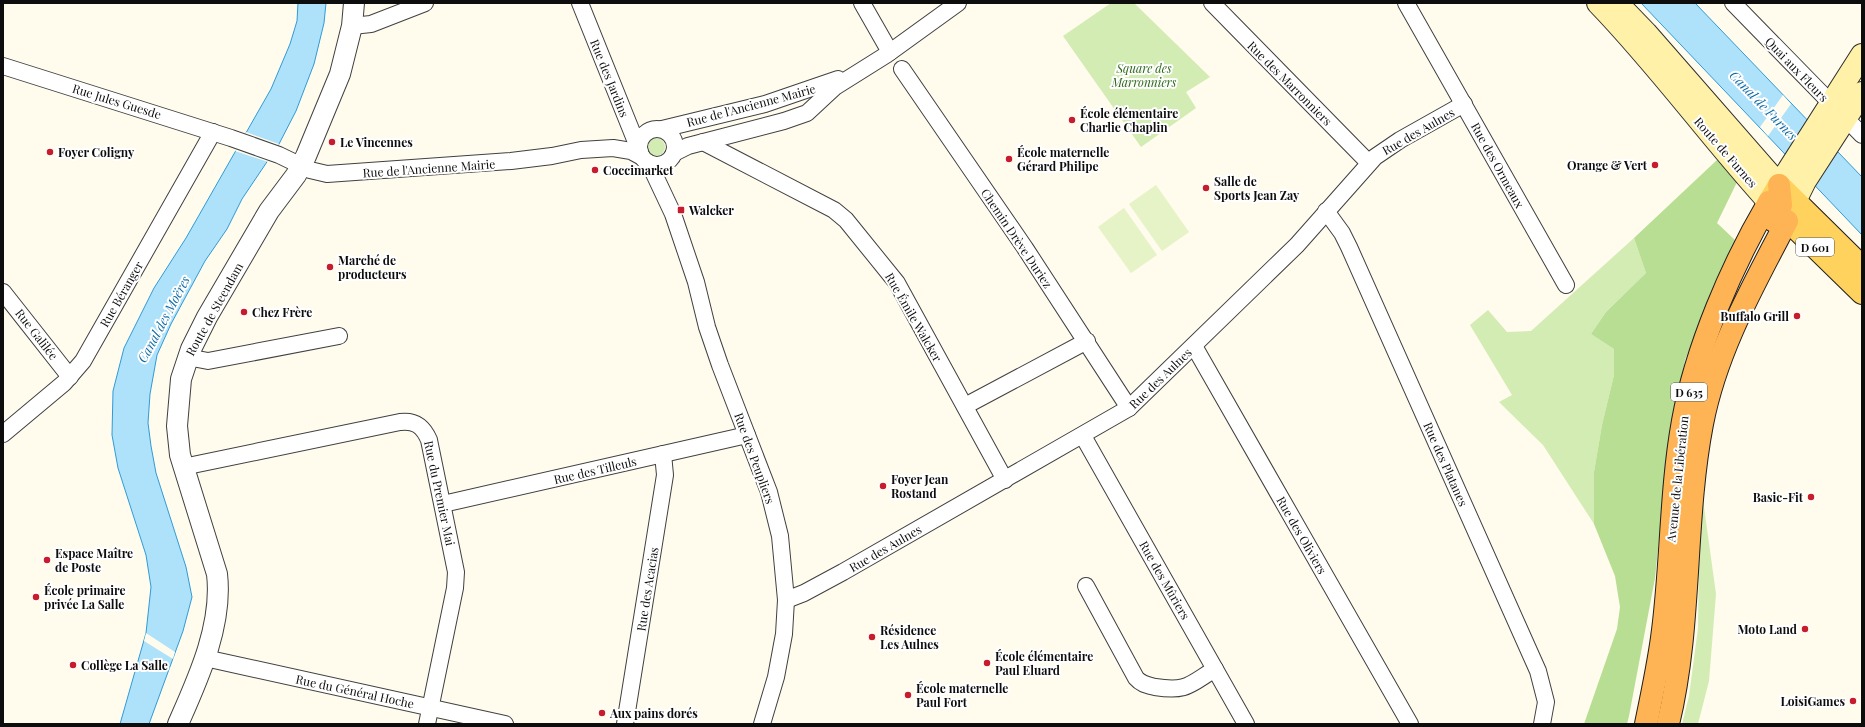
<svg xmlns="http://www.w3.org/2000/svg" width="1865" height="727" viewBox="0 0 1865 727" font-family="'Playfair Display',serif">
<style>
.green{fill:#d3ecb4}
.forest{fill:#b7de92}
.pitch{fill:#e5f3c7}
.water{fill:#aee1fa;stroke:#309bd6}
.pier{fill:#fffbed}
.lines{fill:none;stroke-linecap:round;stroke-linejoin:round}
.minor-casing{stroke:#404040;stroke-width:18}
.tertiary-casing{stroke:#404040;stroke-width:22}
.secondary-casing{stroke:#2f2f2f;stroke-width:24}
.primary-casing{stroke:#1e1e1e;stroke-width:24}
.trunk-casing{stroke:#1e1e1e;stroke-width:24}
.minor{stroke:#fff;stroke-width:16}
.tertiary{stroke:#fff;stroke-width:20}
.secondary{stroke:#fff2a8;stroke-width:22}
.primary{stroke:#ffd15d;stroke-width:22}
.trunk{stroke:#feb454;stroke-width:22}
.poi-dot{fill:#c71c2b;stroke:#fff;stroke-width:1.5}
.labels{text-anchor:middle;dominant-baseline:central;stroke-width:4;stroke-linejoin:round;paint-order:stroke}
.shield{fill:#fff;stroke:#565656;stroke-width:1}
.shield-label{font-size:11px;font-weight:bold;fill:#0d0d0d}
.park-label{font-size:12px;font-style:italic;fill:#2d6919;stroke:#fff}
.street-label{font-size:12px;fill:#0d0d0d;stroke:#fff}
.poi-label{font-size:12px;font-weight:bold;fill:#0d0d0d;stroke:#fff;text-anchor:start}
.water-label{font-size:13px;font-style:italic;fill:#0e6ba7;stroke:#fff}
</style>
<rect width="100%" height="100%" fill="#fffbed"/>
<g class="green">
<polygon points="1111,3 1134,3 1210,77 1186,92 1196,108 1141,147 1063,36"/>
<circle cx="656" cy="147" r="9"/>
<polygon points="1634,238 1646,273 1606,312 1591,334 1614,349 1614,375 1602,425 1594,472 1594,524 1543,445 1499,402 1512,395 1470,325 1488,310 1507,332 1531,331"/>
<polygon points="1700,478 1716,594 1709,681 1698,724 1682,724 1689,696 1698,628"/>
</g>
<polygon class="forest" points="1717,160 1739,178 1717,223 1737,242 1715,288 1685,360 1667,462 1655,578 1629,716 1627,724 1584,724 1617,629 1620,607 1615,576 1594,524 1594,472 1602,425 1614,375 1614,349 1591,334 1606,312 1646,273 1634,238"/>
<g class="pitch">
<polygon points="1156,185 1189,232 1162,251 1129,204"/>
<polygon points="1124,208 1157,255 1131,273 1098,227"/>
</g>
<g class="water">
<polygon points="298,3 326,3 324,23 314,64 296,111 279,144 242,199 227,229 205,261 171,324 157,355 150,394 148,423 151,446 156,473 186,567 192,597 183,631 149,724 120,724 146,633 151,587 146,555 118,468 112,435 113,391 124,348 154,288 186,238 271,89 290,44 297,21"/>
<polygon points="1641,3 1695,3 1862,177 1862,235"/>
</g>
<g class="pier">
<polygon points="1783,95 1791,104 1768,136 1760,127"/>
<polygon points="246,132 279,144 268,162 235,151"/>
<polygon points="146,633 175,652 173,659 144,641"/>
</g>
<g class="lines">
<defs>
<g id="minor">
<polyline points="580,3 640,152"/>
<polyline points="862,3 890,52"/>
<polyline points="1212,3 1369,163"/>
<polyline points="1406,3 1566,285"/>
<polyline points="1733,3 1862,135"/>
<polyline points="352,26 371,24 425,3"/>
<polyline points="3,66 231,138 279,155 310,170 327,174 511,161 552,156 581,150 613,148 631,151 642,157"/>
<polyline points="902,69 1025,248 1129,408"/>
<circle cx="657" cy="147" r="18"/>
<polyline points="662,129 765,104 838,79"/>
<polyline points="703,142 834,210 846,220 897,283 1005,480"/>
<polyline points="674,153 688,146 784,121 807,113 835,87 886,55 958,3"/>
<polyline points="649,163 673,214 696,282 707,327 720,365 769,492 780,536 786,600 784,634 776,677 762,724"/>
<polyline points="1326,211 1342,233 1349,247 1538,671 1546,702 1542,724"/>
<polyline points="3,292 70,377"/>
<polyline points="1194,346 1410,724"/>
<polyline points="187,357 208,361 339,336"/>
<polyline points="965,406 1087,341"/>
<polyline points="3,434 64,383 83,361 213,132"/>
<polyline points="1083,436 1246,724"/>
<path d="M 183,467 L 400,422 C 415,420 423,426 429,440 L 456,572 L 455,588 L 427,724"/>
<polyline points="443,504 747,435"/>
<path d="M 1086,586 L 1136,678 C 1141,684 1147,685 1155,687 C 1187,692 1189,685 1215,669"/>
<polyline points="786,600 804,593 843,572 1129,408 1297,245 1375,157 1400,140 1464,104"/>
<polyline points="205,658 505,724"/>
<polyline points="625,724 665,475 663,454"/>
</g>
<path id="tertiary" d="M 178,724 C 198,679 223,625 217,574 L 180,455 L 177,426 L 181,379 L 191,349 L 207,317 L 269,211 L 296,175 L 306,156 L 340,74 L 352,26 L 354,3"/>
<g id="secondary">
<path d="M 1598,3 C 1659,66 1710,137 1769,202"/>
<polyline points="1617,3 1646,33 1779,185 1862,55"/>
<polyline points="1795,201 1805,181 1862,93"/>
</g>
<polyline id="primary" points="1862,267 1779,185 1769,202 1862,293"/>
<g id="trunk">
<polyline points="1774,221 1781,205 1779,185"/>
<path d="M 1646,724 C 1652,695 1658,667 1662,638 C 1672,566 1670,493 1683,421 C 1696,348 1732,265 1769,202"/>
<path d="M 1668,724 C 1692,625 1683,523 1702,424 C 1716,351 1753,286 1787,221"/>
</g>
</defs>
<use href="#minor" class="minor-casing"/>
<use href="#tertiary" class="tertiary-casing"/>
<use href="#secondary" class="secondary-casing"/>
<use href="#primary" class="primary-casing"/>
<use href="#trunk" class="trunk-casing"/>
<use href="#minor" class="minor"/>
<use href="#tertiary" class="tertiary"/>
<use href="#secondary" class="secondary"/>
<use href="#primary" class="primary"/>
<use href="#trunk" class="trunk"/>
</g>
<g class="poi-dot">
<circle cx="1072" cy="120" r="4"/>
<circle cx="332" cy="142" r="4"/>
<circle cx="50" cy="152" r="4"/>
<circle cx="1009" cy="159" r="4"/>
<circle cx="1655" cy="165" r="4"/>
<circle cx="595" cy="170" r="4"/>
<circle cx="1206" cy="188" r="4"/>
<rect x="677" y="206" width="8" height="8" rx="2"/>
<circle cx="330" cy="267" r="4"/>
<circle cx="244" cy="312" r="4"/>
<circle cx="1797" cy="316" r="4"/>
<circle cx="883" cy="486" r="4"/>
<circle cx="1811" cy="497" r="4"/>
<circle cx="47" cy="560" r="4"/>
<circle cx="36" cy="597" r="4"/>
<circle cx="1805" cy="629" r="4"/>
<circle cx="872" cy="637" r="4"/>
<circle cx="987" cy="663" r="4"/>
<circle cx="73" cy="665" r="4"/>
<circle cx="908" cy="695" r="4"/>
<circle cx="1853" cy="701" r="4"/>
<circle cx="602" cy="713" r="4"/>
</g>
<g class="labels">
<g class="shield">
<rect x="1796" y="238" width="38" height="18" rx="3"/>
<rect x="1671" y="383" width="36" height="18" rx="3"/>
</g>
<g class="shield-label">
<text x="1815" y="247">D 601</text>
<text x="1689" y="392">D 635</text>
</g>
<g class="park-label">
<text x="1144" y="68">Square des<tspan x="1144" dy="14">Marronniers</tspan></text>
</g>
<g class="street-label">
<text transform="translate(1797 69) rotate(46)">Quai aux Fleurs</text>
<text transform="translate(610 78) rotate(68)">Rue des Jardins</text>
<text transform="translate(1290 83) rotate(45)">Rue des Marronniers</text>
<text transform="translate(117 101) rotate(17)">Rue Jules Guesde</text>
<text transform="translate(751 105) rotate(-15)">Rue de l'Ancienne Mairie</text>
<text transform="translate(1418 131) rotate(-30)">Rue des Aulnes</text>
<text transform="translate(1726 152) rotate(49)">Route de Furnes</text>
<text transform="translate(1498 165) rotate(61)">Rue des Ormeaux</text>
<text transform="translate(429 168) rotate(-4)">Rue de l'Ancienne Mairie</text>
<text transform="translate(1017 238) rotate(56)">Chemin Drève Duriez</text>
<text transform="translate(121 294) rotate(-60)">Rue Béranger</text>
<text transform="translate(214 309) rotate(-61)">Route de Steendam</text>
<text transform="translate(914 317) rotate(60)">Rue Émile Walcker</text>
<text transform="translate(37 334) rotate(52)">Rue Galilée</text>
<text transform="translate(1160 378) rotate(-44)">Rue des Aulnes</text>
<text transform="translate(755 458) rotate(70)">Rue des Peupliers</text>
<text transform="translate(1446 464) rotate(66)">Rue des Platanes</text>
<text transform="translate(595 470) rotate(-13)">Rue des Tilleuls</text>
<text transform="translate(1677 479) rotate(-84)">Avenue de la Libération</text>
<text transform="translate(440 493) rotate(78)">Rue du Premier Mai</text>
<text transform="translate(1302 535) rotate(60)">Rue des Oliviers</text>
<text transform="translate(885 548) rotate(-30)">Rue des Aulnes</text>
<text transform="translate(1165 580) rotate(60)">Rue des Mûriers</text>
<text transform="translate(647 589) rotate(-81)">Rue des Acacias</text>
<text transform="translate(355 691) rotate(12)">Rue du Général Hoche</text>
</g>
<g class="poi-label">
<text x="1080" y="113">École élémentaire<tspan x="1080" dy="14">Charlie Chaplin</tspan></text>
<text x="340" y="142">Le Vincennes</text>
<text x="58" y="152">Foyer Coligny</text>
<text x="1017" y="152">École maternelle<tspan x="1017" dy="14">Gérard Philipe</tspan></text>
<text x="1647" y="165" text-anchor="end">Orange &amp; Vert</text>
<text x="603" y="170">Coccimarket</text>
<text x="1214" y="181">Salle de<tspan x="1214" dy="14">Sports Jean Zay</tspan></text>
<text x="689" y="210">Walcker</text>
<text x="338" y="260">Marché de<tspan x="338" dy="14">producteurs</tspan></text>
<text x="252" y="312">Chez Frère</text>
<text x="1789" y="316" text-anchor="end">Buffalo Grill</text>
<text x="891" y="479">Foyer Jean<tspan x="891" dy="14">Rostand</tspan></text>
<text x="1803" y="497" text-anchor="end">Basic-Fit</text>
<text x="55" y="553">Espace Maître<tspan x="55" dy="14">de Poste</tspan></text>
<text x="44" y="590">École primaire<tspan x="44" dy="14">privée La Salle</tspan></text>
<text x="1797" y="629" text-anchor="end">Moto Land</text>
<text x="880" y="630">Résidence<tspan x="880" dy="14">Les Aulnes</tspan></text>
<text x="995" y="656">École élémentaire<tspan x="995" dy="14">Paul Eluard</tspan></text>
<text x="81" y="665">Collège La Salle</text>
<text x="916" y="688">École maternelle<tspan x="916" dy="14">Paul Fort</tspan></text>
<text x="1845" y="701" text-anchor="end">LoisiGames</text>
<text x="610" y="713">Aux pains dorés</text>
</g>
<g class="water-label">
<text transform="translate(1764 105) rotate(46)">Canal de Furnes</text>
<text transform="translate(163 319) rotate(-62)">Canal des Moëres</text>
</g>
</g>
<rect width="1865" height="727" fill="none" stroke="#0d0d0d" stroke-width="8"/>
</svg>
